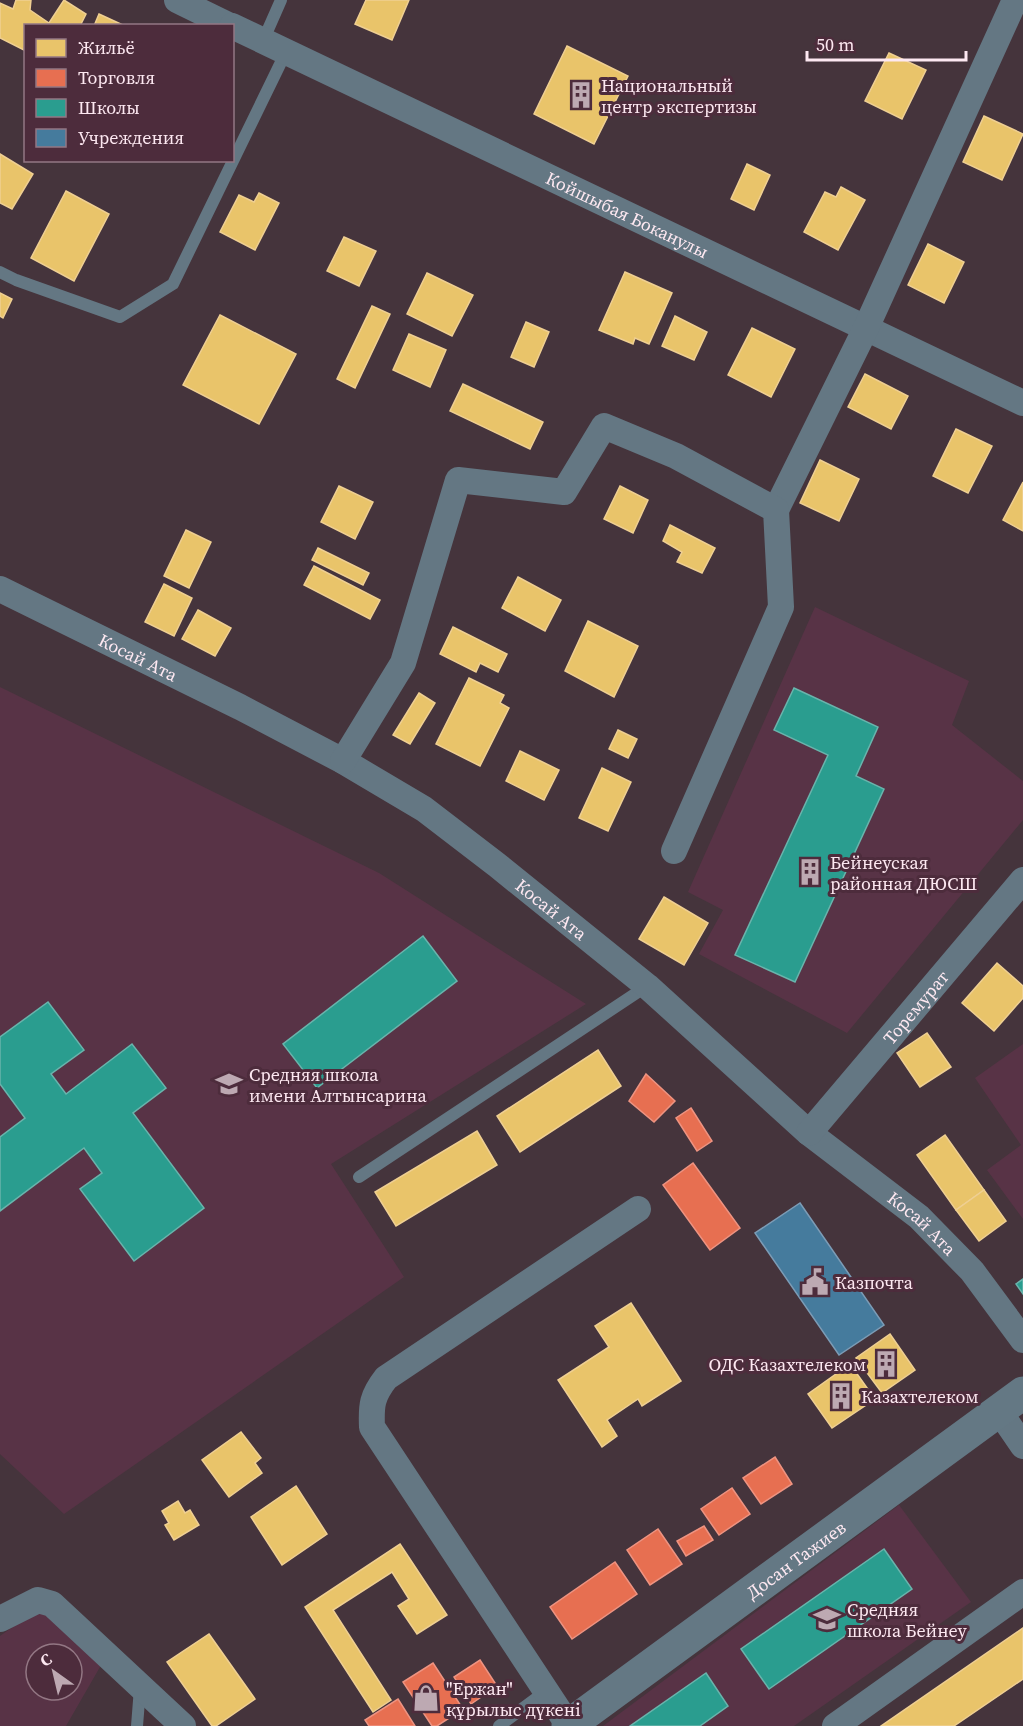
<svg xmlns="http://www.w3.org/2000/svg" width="1023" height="1726" viewBox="0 0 1023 1726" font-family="'Source Serif 4',serif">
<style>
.built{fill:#583346;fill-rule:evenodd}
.homes{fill:#e9c46a;stroke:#efcf92;stroke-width:1.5}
.shops{fill:#e76f51;stroke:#ee9381;stroke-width:1.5}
.schools{fill:#2a9d8f;stroke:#69b4ac;stroke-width:1.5}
.public{fill:#457b9d;stroke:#7c9cb6;stroke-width:1.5}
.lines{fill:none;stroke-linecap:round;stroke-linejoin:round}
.lane{stroke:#647783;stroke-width:12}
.street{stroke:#647783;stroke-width:26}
.secondary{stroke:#647884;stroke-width:33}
.labels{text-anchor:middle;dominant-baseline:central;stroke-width:6;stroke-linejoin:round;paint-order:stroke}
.poi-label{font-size:18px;fill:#fde8f1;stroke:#4d2c3c;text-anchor:start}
.street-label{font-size:18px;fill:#fde8f1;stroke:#4d2c3c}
</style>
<rect width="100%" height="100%" fill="#45343c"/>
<g class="built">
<polygon points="815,607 969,681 952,725 1023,781 1023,820 847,1033 699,954 723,910 688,892"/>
<polygon points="0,687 379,873 586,1004 331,1164 404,1277 64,1514 0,1454"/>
<polygon points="1023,1044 1023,1219 987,1170 1021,1145 975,1078"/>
<polygon points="899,1505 971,1602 794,1726 603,1726"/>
<path d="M 38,1609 L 104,1660 L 66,1726 L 0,1726 L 0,1636 ZM 36,1654 L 72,1654 L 72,1690 L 36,1690 Z"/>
</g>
<g class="homes">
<polygon points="16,0 31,0 30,10 49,23 64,0 86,14 80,26 26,26 26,51 0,38 0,3 13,9"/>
<polygon points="366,0 409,0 392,40 355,24"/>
<polygon points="99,14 125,26 94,26"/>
<polygon points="567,46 628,76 594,144 534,114"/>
<polygon points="889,53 926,70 902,119 865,101"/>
<polygon points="984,116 1023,134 1002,180 963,162"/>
<polygon points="0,154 33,174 12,209 0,203"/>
<polygon points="747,164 770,175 754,210 731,199"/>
<polygon points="841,187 865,200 838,250 804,232 825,192 836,197"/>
<polygon points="66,191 109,214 74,281 31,258"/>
<polygon points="259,193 279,203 255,250 220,232 239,195 254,202"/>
<polygon points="344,237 376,251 359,286 327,271"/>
<polygon points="928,244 964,262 944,303 908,285"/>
<polygon points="625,272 672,293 649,344 635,338 633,344 599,330"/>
<polygon points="427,273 473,295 452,336 407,314"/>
<polygon points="0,293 12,299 3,318 0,316"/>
<polygon points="372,306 390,314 355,388 337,379"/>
<polygon points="220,315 296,354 259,424 183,385"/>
<polygon points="675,316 707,332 694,360 662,346"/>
<polygon points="526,322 549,332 534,367 511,357"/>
<polygon points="752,328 795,349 771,397 728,375"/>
<polygon points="409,334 446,350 430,387 393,370"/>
<polygon points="865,374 908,396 891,429 848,407"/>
<polygon points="463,384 543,422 530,449 450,411"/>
<polygon points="956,429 992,446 968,493 933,476"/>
<polygon points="820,460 859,479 839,521 800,503"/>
<polygon points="1023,482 1023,531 1003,520"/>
<polygon points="339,486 373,502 355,539 321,522"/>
<polygon points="620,486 648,500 633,533 604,519"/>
<polygon points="670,525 715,548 702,573 677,562 682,552 663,541"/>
<polygon points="186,530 211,542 189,588 164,576"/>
<polygon points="318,548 369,573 363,585 312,560"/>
<polygon points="314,566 380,600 370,619 304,585"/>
<polygon points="518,577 561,600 545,631 502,608"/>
<polygon points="164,584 192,598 174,636 145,622"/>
<polygon points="198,610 231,628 215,656 182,639"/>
<polygon points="588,621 638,646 614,697 565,671"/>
<polygon points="453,627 507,654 498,672 480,663 476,672 440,654"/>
<polygon points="469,678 504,695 500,703 509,708 480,766 436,744"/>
<polygon points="419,693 435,703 410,744 393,735"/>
<polygon points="618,730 637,739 628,758 609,749"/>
<polygon points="520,751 559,770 544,800 506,781"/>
<polygon points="602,768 631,782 608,831 579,818"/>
<polygon points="664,897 708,923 684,965 639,939"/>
<polygon points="997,963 1023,986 1023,998 994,1031 962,1003"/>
<polygon points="927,1033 951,1067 920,1087 897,1053"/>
<polygon points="598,1050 621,1086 520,1152 497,1116"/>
<polygon points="477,1131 497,1165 396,1226 375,1192"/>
<polygon points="945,1135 984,1190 956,1210 917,1155"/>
<polygon points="984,1190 1006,1221 979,1241 956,1210"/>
<polygon points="631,1303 681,1381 642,1406 638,1399 607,1420 617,1436 602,1447 558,1380 609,1347 595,1326"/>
<polygon points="890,1334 915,1370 882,1393 856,1358"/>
<polygon points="850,1364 875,1399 832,1428 808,1394"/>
<polygon points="241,1432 261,1458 255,1463 262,1473 229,1497 202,1460"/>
<polygon points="296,1486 327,1534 282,1565 251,1517"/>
<polygon points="178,1501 185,1513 190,1510 199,1525 174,1540 165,1525 169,1523 162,1511"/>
<polygon points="400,1544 447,1615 417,1634 398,1606 409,1599 392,1572 333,1610 391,1700 373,1712 305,1607"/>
<polygon points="1023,1628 1023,1679 954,1726 881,1726"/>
<polygon points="209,1634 255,1699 216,1726 212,1726 167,1662"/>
</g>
<g class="shops">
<polygon points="646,1074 675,1101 654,1122 629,1101"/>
<polygon points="691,1108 712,1141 697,1151 676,1118"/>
<polygon points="693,1163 740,1228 710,1250 663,1185"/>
<polygon points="775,1457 792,1484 761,1504 743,1478"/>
<polygon points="732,1488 750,1514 719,1535 701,1509"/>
<polygon points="704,1526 713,1540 686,1556 677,1541"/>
<polygon points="658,1529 682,1564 650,1585 627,1550"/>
<polygon points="615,1562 637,1594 572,1639 550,1607"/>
<polygon points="480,1660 497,1686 471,1704 454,1677"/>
<polygon points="433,1663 463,1709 437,1726 432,1726 403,1682"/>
<polygon points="398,1699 415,1726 369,1726 365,1720"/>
</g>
<g class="schools">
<polygon points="794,688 878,727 856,776 884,789 795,982 735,955 828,755 774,730"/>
<polygon points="423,936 457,981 317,1088 283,1044"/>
<polygon points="48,1002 84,1050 51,1074 66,1094 132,1044 166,1088 133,1113 204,1208 134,1261 80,1189 102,1173 84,1148 0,1211 0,1137 25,1118 0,1084 0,1037"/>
<polygon points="1023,1279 1023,1294 1016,1284"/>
<polygon points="884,1549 912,1589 769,1689 741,1649"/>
<polygon points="706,1673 728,1706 700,1726 630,1726"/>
</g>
<polygon class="public" points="800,1203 884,1325 839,1355 755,1233"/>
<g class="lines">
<g class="lane">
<polyline points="263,41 281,0"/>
<polyline points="0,272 16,280 120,317 173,284 286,52"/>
<polyline points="359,1177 647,986"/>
<polyline points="137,1726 140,1688"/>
<polyline points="499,1726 546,1691"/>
</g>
<g class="street">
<polyline points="177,0 230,26"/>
<path id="s1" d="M 232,26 L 1023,403"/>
<polyline points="776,510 866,328 1015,0"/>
<path id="s2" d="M 0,589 L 240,707 L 343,761 L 424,809 L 497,865 L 647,986 L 809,1133 L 919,1217 L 972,1271 L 1023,1340"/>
<polyline points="343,761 403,663 458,480 564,492 604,426 676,456 776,510 781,607 674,851"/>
<path id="s3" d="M 809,1133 L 1023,880"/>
<polyline points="999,1411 1023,1446"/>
<polyline points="0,1619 38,1600 52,1604 183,1726"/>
<path d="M 569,1726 L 372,1427 C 371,1405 372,1396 386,1378 L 638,1209"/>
<polyline points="835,1726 1023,1592"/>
</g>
<path class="secondary" id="s4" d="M 568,1726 L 1023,1393"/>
</g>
<defs>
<symbol id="building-bare" viewBox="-9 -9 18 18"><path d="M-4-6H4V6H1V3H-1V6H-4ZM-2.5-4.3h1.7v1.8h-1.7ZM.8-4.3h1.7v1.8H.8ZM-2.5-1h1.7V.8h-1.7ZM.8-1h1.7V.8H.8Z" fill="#bda9b2" stroke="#4d2c3c" stroke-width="2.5" paint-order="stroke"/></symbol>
<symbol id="school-bare" viewBox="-9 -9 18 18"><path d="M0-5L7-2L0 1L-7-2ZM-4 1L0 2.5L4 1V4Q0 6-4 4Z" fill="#bda9b2" stroke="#4d2c3c" stroke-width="2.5" paint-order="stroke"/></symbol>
<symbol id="civic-bare" viewBox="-9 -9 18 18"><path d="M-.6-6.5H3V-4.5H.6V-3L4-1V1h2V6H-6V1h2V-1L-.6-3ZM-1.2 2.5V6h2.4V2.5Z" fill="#bda9b2" stroke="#4d2c3c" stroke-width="2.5" paint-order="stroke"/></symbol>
<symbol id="shop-bare" viewBox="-9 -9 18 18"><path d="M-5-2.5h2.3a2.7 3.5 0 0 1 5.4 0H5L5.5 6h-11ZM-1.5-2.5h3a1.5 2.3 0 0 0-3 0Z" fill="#bda9b2" stroke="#4d2c3c" stroke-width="2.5" paint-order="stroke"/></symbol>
</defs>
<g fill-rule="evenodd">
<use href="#building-bare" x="562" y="76" width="38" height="38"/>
<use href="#building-bare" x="791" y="853" width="38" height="38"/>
<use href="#school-bare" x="210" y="1065" width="38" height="38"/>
<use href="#civic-bare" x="796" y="1263" width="38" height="38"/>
<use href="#building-bare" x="867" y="1345" width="38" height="38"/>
<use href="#building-bare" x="822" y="1377" width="38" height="38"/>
<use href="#school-bare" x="808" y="1600" width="38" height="38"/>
<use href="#shop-bare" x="407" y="1679" width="38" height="38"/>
</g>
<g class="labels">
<g class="poi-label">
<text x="601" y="85">Национальный<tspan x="601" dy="21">центр экспертизы</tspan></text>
<text x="830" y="862">Бейнеуская<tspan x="830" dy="21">районная ДЮСШ</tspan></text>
<text x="249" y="1074">Средняя школа<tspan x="249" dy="21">имени Алтынсарина</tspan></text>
<text x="835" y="1282">Казпочта</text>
<text x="866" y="1364" text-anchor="end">ОДС Казахтелеком</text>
<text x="861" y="1396">Казахтелеком</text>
<text x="847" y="1609">Средняя<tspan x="847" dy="21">школа Бейнеу</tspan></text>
<text x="446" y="1688">"Ержан"<tspan x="446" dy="21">құрылыс дүкені</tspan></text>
</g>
<g class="street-label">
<text stroke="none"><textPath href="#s1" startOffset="438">Койшыбая Боканулы</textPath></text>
<text stroke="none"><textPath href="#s2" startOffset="154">Косай Ата</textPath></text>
<text stroke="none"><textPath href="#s2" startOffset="640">Косай Ата</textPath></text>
<text stroke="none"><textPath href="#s3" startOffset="165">Торемурат</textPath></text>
<text stroke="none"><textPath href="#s2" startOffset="1126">Косай Ата</textPath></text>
<text stroke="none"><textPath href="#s4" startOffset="282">Досан Тажиев</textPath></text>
</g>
</g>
<rect x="24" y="24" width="210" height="138" fill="#4d2c3c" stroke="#937784" stroke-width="1.5"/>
<rect x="36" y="39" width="30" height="18" fill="#e9c46a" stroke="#937784" stroke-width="1.5"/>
<text x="78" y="54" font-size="18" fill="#fde8f1">Жильё</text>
<rect x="36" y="69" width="30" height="18" fill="#e76f51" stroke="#937784" stroke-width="1.5"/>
<text x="78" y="84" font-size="18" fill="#fde8f1">Торговля</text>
<rect x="36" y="99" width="30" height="18" fill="#2a9d8f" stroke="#937784" stroke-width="1.5"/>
<text x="78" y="114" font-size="18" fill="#fde8f1">Школы</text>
<rect x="36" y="129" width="30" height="18" fill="#457b9d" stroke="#937784" stroke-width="1.5"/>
<text x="78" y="144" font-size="18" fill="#fde8f1">Учреждения</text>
<g transform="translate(54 1672) rotate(326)"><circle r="28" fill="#4d2c3c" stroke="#937784" stroke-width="1.5"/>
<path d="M0-4.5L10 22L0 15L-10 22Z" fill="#bda9b2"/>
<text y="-9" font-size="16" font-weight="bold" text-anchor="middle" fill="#fde8f1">С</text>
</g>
<path d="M807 51v9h159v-9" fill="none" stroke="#fde8f1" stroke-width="3"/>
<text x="816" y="51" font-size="18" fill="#fde8f1" stroke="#4d2c3c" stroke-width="4.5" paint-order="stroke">50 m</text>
</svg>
